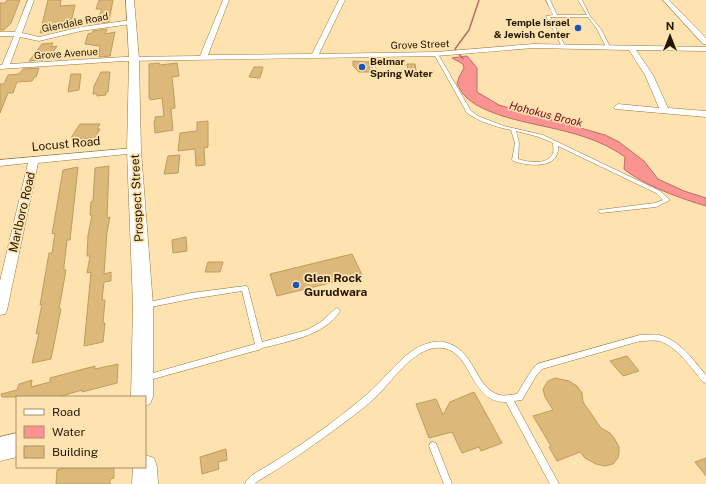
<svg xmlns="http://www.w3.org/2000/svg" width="706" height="484" viewBox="0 0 706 484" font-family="'Public Sans',sans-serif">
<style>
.water{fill:#fb9491;stroke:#ba6e66}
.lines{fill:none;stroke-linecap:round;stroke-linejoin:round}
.stream{stroke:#ba6e66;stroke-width:1.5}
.building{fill:#dcb97a;stroke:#bd9c5d}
.lane-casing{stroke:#987839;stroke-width:1}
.street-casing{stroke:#987839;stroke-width:1}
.secondary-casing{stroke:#987839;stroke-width:1}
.lane{fill:#fff;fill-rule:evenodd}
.street{fill:#fff;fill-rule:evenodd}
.secondary{fill:#fff;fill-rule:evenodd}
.poi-dot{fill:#1c53bf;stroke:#fee2af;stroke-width:1.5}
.labels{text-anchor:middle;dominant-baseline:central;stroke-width:3.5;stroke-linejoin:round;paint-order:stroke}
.far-street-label{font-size:10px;fill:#231600;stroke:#fee2af}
.far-poi-label{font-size:10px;font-weight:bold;fill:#231600;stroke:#fee2af;text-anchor:end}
.far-water-label{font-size:11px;font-style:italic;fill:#84011a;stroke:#fee2af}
.street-label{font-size:12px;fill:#231600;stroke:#fee2af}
.poi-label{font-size:12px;font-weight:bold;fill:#231600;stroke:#fee2af;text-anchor:start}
</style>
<rect width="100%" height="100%" fill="#fee2af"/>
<path class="water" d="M 467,56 L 477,68 L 477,92 L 499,105 L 605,135 L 619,142 L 644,161 L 658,179 L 684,191 L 706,198 L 706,206 C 682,199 643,185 624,169 L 625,157 C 592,133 551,129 513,119 C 498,115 477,108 466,97 C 462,94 460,88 457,84 L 459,77 L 464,68 L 463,64 L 452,58 Z"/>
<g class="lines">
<polyline class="stream" points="463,59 455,49 469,30 479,0"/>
</g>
<g class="building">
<polygon points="7,0 20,0 11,23 4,30 0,30 0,3 5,3"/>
<polygon points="48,0 61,0 60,6 75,5 71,23 58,24 55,31 40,33"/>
<polygon points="99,0 113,0 109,22 96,23 102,9 96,9"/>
<polygon points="107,29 105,34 115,32 110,56 99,57 100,46 85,44 88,34 92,33 93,31"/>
<polygon points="53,43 51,47 57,46 49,58 45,58 43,60 29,61 42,44"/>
<polygon points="353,61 369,62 370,72 359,72 353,66"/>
<polygon points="159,63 160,65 177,63 179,76 172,77 175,106 175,108 171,109 173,130 155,133 154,121 155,121 155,117 164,116 162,98 150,100 150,98 149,98 149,64"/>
<polygon points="407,64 415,64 417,76 409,76"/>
<polygon points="254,67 263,67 260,78 249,77"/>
<polygon points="39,68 36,77 34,77 32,81 17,82 13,93 8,93 0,113 0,84 4,84 8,75 19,74 23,69"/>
<polygon points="101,72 110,72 108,92 106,92 106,95 97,96 97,94 93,94 94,86"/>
<polygon points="71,74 81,74 79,90 68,92"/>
<polygon points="208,121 208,147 204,148 205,165 196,166 195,149 178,151 180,133 197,131 197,122"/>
<polygon points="80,124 100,124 97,129 100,129 94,139 71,138"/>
<polygon points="180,155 178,173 164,174 168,156"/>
<polygon points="109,166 107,218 110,217 107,232 104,274 111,272 111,281 104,282 102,300 105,300 103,323 105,323 103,342 84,346 91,272 87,273 90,256 87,256 88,235 92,215 90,215 91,202 93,201 95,168"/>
<polygon points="78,167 70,240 67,240 64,266 64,270 66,270 59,309 61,309 51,359 32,363 39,333 36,334 42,304 40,305 49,253 52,253 55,233 52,234 63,170"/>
<polygon points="186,237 187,251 173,253 172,240"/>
<polygon points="352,254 362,275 277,296 270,274"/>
<polygon points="208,262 223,262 220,272 205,272"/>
<polygon points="627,356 639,371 623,376 610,361"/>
<polygon points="118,364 117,383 82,392 82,390 58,397 2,397 1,394 17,390 19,384 32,380 31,387 50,382 50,378 95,366 95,369"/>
<polygon points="555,378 569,381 577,386 582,393 583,402 601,428 610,433 614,438 619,447 619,453 618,458 613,464 605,466 596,464 585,458 580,452 557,461 549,447 551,446 533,416 553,410 545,397 543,389 548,381"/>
<polygon points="474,392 502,443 481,451 479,447 462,453 452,432 429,438 416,404 436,399 443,415 450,402"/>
<polygon points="226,449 227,460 218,462 219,469 202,474 200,457"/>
<polygon points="706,458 706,476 695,462"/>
<polygon points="68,467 114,467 114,478 110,479 110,484 56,484 57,470"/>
</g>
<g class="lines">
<defs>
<g id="lane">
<polygon points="546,0 550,0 557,15 587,15 578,0 582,0 590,16 601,29 610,47 609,48 606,47 597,29 588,17 550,17 565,46 562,47 546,16 553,15"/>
<path d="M 435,53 L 438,54 L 471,111 L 478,116 L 504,126 L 543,135 L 660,191 L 670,200 L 656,207 L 601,213 L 598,211 L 599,210 L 655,203 L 663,200 L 656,193 L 558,146 C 560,170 528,166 513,161 L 512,160 L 515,143 L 511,130 C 496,127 480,122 467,113 L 434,54 ZM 516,131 L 539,137 L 553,143 C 553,146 554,150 553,153 C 548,166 527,162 518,159 L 519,143 Z"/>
<polygon points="371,55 374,56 376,71 373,70"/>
<path d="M 245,286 L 247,286 L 248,288 L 262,342 L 307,330 L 322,321 L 335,309 L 337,308 L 339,309 L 340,311 C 324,336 289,341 262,348 L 259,350 L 258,350 L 146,381 L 143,380 L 142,378 L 143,376 L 146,375 L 255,344 L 242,291 L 191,299 L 146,308 L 144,307 L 143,305 L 144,303 L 191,293 Z"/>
<path d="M 640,335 C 646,335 653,334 659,335 C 680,340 693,360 706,375 L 706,383 L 703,382 C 692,369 677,346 659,341 C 653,340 646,341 640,341 L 542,369 L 536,376 L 522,400 L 514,401 L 559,484 L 550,484 L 506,402 C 470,403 473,353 443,348 C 417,344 394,378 379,394 C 367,406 354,415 341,425 C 314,445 287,464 258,481 L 255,484 L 245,484 L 246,481 L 252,475 C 292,452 331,425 366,395 C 383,381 395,363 412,351 C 421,345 433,340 444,342 C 476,349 473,386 499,395 C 504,396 511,395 517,394 L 531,371 L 537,364 Z"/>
<polygon points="433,442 436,443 452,484 444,484 429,446 430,443"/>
</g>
<g id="street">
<polygon points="28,0 34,0 22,33 39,37 81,27 131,20 134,22 131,24 81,31 39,41 20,37 10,64 124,57 200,56 223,0 229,0 208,55 312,54 339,0 345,0 319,54 436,52 533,44 706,47 706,51 636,50 653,75 668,108 706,111 706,117 615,109 614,107 618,104 659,108 645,75 629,50 533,48 436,56 124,61 0,69 0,65 2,65 14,36 0,36 0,32 15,32"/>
<polygon points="663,0 669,0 706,38 706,44 703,44"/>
<polygon points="134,148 137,149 139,151 137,153 38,163 7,310 5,314 0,315 0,281 28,163 0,166 0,160"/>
</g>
<g id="secondary">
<polygon points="126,0 134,0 139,59 141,151 153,305 153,397 150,404 145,406 145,397 131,397 133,305 127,151 129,59"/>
<polygon points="17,433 17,457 0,461 0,437"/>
<polygon points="145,455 154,458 157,467 158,484 132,484 133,467 145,467"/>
</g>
</defs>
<use href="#lane" class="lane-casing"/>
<use href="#street" class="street-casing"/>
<use href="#secondary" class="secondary-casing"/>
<use href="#lane" class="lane"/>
<use href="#street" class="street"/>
<use href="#secondary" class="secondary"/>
</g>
<g class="poi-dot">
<circle cx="578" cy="28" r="4"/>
<circle cx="362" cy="67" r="4"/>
<circle cx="296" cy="285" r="4"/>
</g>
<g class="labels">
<g class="far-street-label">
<text transform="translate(75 22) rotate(-11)">Glendale Road</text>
<text transform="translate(420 44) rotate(-2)">Grove Street</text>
<text transform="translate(66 53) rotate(-4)">Grove Avenue</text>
</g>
<g class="far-poi-label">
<text x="570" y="22">Temple Israel<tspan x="570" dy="12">&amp; Jewish Center</tspan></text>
<text x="370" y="61" text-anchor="start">Belmar<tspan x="370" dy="12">Spring Water</tspan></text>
</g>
<g class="far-water-label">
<text transform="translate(546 114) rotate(14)">Hohokus Brook</text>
</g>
<g class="street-label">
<text transform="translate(66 144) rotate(-5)">Locust Road</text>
<text transform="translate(137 198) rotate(-93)">Prospect Street</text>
<text transform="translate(22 212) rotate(-77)">Marlboro Road</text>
</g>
<g class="poi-label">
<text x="304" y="278">Glen Rock<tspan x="304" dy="14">Gurudwara</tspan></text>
</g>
</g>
<rect x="16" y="396" width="130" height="72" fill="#fee2af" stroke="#a69069"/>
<rect x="24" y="409" width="20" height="6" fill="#ffffff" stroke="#a69069"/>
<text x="52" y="416" font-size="12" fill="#231600">Road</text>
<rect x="24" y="426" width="20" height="12" fill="#fb9491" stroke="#a69069"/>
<text x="52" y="436" font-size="12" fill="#231600">Water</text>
<rect x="24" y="446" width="20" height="12" fill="#dcb97a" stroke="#a69069"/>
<text x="52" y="456" font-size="12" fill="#231600">Building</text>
<g transform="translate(670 36)" stroke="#fee2af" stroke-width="3" paint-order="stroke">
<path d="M0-3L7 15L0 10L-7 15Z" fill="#231600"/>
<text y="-6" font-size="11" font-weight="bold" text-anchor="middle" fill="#231600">N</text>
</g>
</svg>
